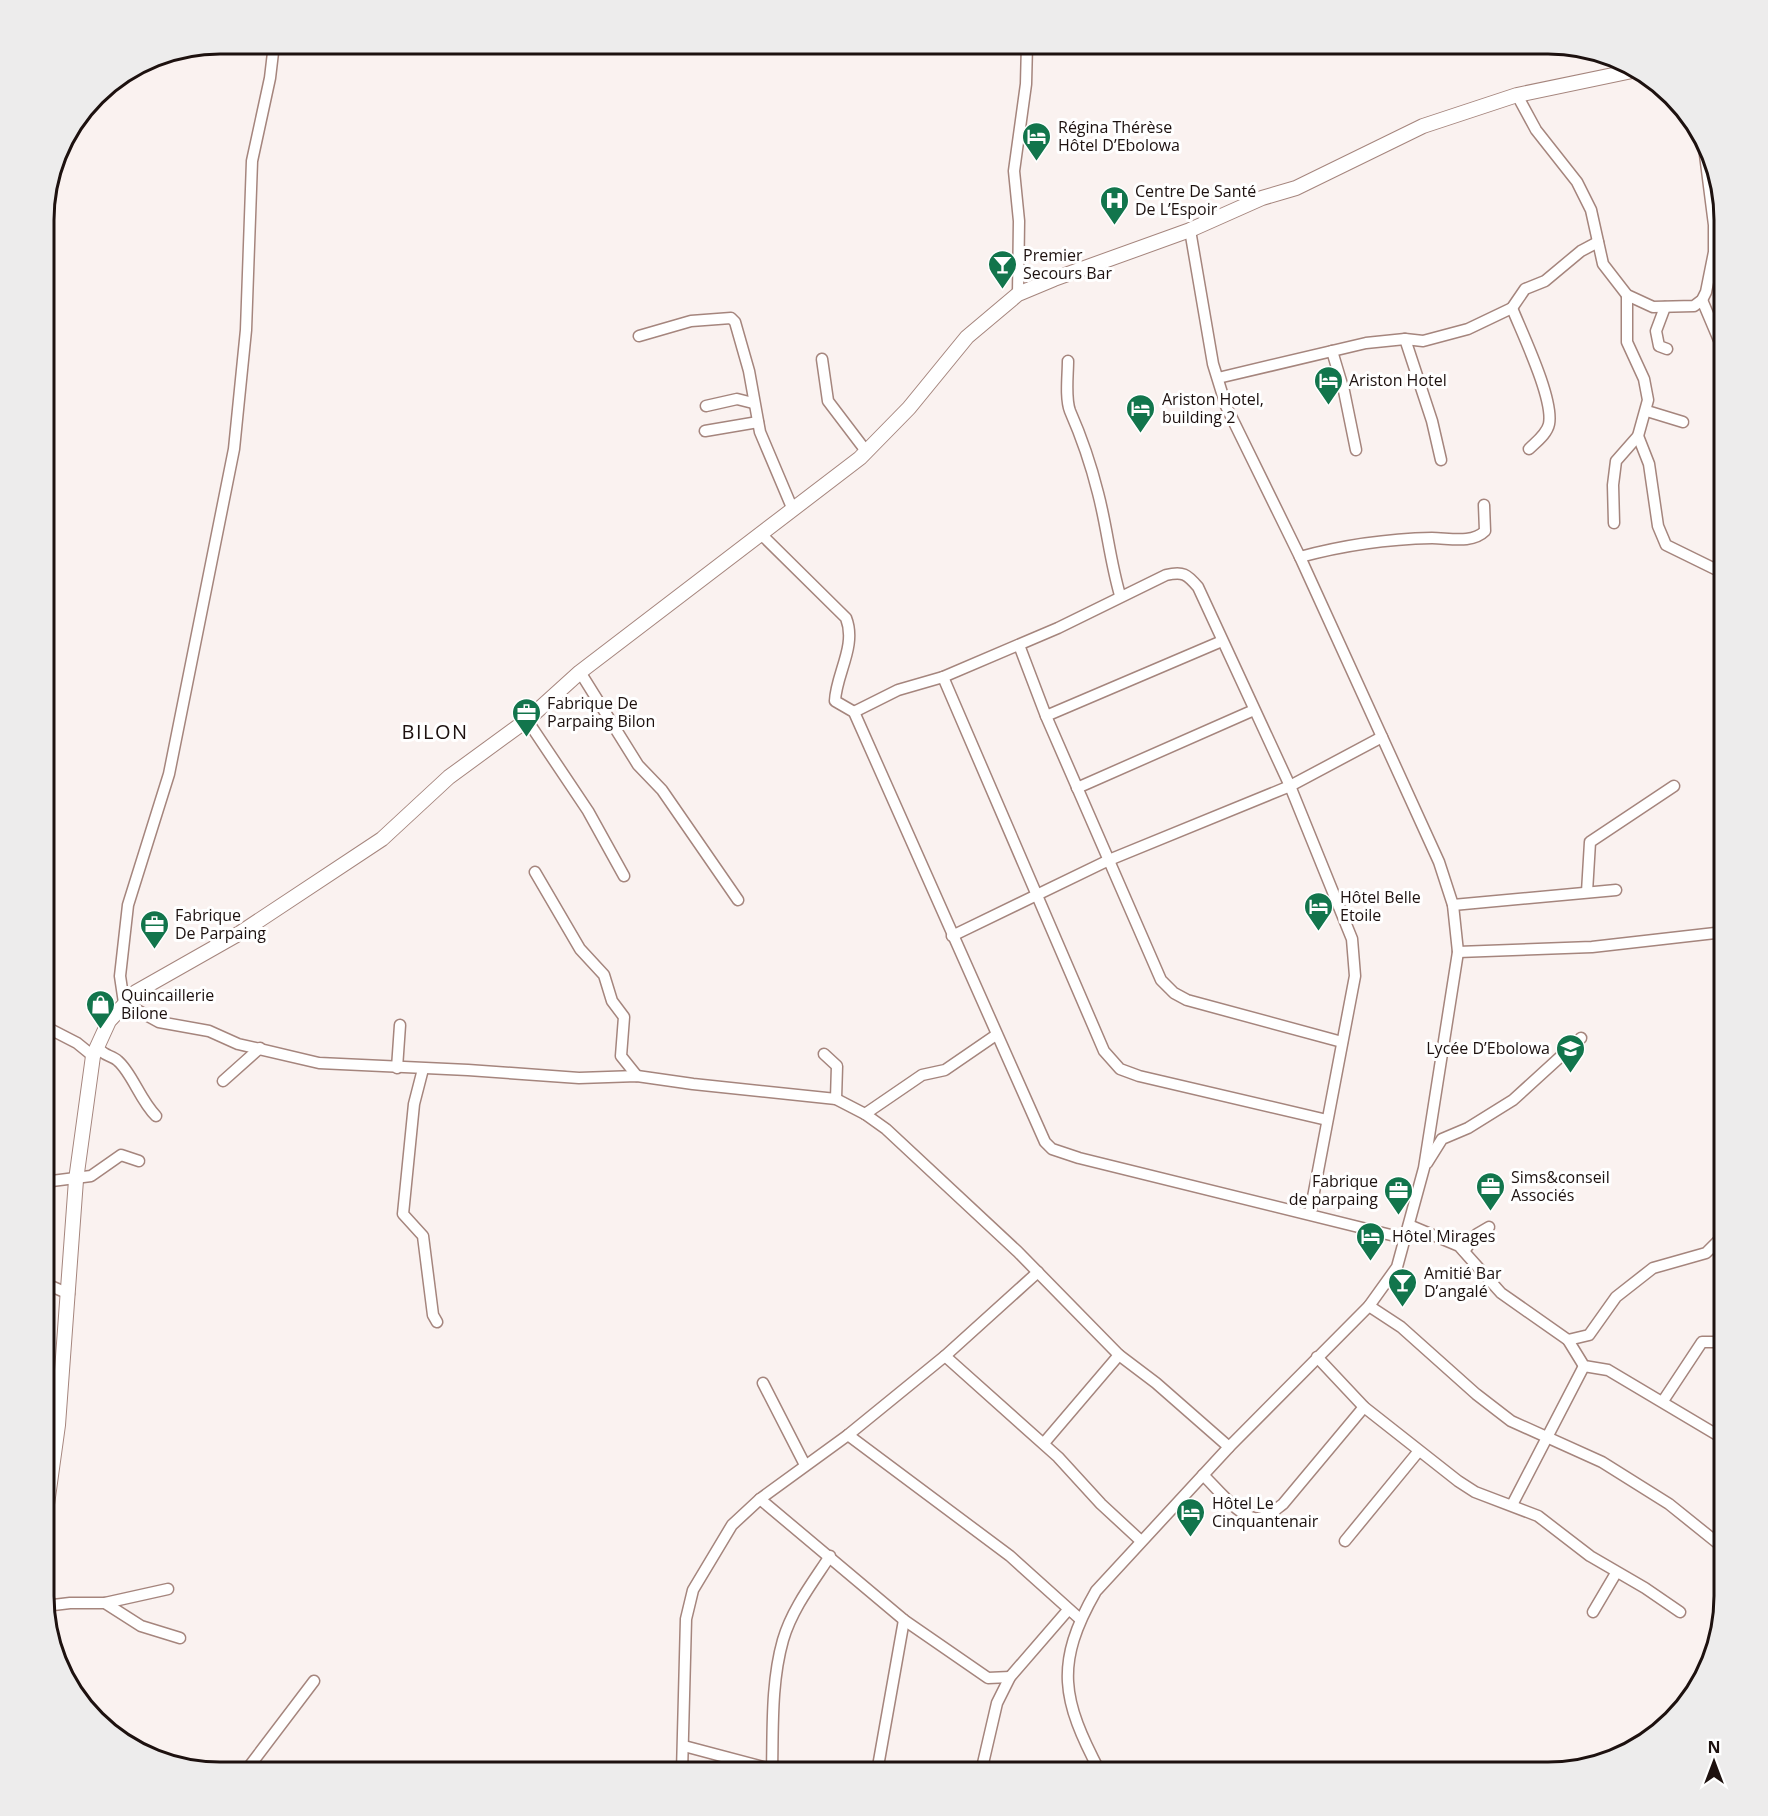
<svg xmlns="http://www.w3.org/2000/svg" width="1768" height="1816" viewBox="0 0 1768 1816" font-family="'Open Sans',sans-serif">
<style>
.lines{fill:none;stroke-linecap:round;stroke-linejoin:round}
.minor-casing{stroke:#a5857d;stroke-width:13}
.major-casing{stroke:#a5857d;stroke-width:16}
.minor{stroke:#fff;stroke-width:10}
.major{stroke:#fff;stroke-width:14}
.labels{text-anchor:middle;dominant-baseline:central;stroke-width:6;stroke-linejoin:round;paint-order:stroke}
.poi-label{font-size:16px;fill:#1d110f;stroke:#fff;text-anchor:start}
.quarter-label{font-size:20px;letter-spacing:1.5px;fill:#1d110f;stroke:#fff}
.rim{fill:none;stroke:#1d110f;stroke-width:3}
</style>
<rect width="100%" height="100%" fill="#faf2f0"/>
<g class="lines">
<defs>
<g id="minor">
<polyline points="274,44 270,78 252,161 246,330 234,449 169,774 128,905 120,976 124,1003 159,1022 209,1031 238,1044 319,1063 468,1070 579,1078 637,1076 693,1084 836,1099 865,1114 886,1129 1018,1252 1119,1355 1156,1383 1229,1447"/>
<polyline points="1517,95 1536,130 1577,182 1591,210 1603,264 1627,295 1653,307 1694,306 1702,300 1706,292 1714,252 1714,225 1703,139"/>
<polyline points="1018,294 1019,221 1014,171 1026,84 1027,44"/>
<polyline points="1702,300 1724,352"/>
<polyline points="1665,307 1656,331 1659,346 1667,349"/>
<path d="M 1512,308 C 1522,333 1554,399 1549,424 C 1547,434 1536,442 1529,449"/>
<polyline points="639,336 691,321 731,318 735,322 749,371 760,432 793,510"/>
<polyline points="1405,339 1432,421 1441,460"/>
<polyline points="1332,351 1344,391 1356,450"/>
<polyline points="822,359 828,401 866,451"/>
<path d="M 1068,361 C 1068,375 1065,398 1070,411 C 1081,436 1091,465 1098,493 C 1107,527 1110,561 1120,595"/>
<polyline points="1218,378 1366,343 1405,339 1423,341 1468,329 1512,308 1525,289 1545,281 1581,251 1598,242"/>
<polyline points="706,406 737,399 753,403"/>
<polyline points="1647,411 1683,422"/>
<polyline points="705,431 758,422"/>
<polyline points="1638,436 1649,464 1658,526 1666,545 1715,569 1724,571"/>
<polyline points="1614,523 1613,485 1616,461 1638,436 1648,400 1644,379 1627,342 1627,295"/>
<path d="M 761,534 L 846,618 C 857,646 836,674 835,701 L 854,712 L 1045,1142 L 1052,1149 L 1079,1158 L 1403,1238"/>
<path d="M 1300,557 C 1344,545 1385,539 1432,538 C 1449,538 1472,544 1485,531 L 1484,505"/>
<polyline points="1019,645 1046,716 1161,980 1174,993 1187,1000 1342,1042"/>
<polyline points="580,672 638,765 662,790 738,900"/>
<polyline points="943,677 1104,1051 1120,1069 1139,1076 1327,1120"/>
<path d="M 854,712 L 898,690 L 943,677 L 1058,628 L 1166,575 C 1183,571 1187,574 1198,587 L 1290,786 L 1337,902 L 1352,939 L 1355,976 L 1310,1213"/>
<polyline points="1046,716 1222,641"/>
<polyline points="527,720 588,811 624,876"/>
<polyline points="1077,788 1254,710"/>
<polyline points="535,872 580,949 604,975 612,1001 624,1017 621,1056 637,1076"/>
<polyline points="1587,892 1590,842 1674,786"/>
<polyline points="1453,905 1616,890"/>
<polyline points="952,936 1109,860 1290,786 1382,737"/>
<polyline points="1458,952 1592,947 1724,932"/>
<polyline points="44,1026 77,1043 93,1056"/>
<path d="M 99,1048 C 103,1056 112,1055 118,1061 C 132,1073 140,1100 156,1116"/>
<polyline points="824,1054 837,1066 836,1099"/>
<polyline points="397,1068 400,1025"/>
<polyline points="423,1069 414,1104 403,1214 423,1236 433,1315 437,1322"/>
<polyline points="223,1081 260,1048"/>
<polyline points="865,1114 922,1075 945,1070 996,1035"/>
<polyline points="1427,1163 1442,1139 1468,1128 1513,1100 1581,1038"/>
<polyline points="44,1182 91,1176 121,1155 139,1161"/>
<polyline points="1409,1225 1459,1246 1501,1293 1568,1340 1584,1366 1608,1370 1724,1439"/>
<polyline points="1464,1251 1477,1234 1489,1227"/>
<polyline points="44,1283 69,1294"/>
<polyline points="1369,1306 1401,1327 1476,1394 1511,1421 1602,1462 1669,1504 1720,1545"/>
<polyline points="1568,1340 1589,1335 1616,1297 1653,1268 1706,1253 1724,1235"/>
<polyline points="945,1356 1058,1457 1101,1504 1141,1541"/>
<polyline points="1317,1357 1364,1407 1458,1481 1475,1492 1538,1516 1590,1556 1645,1588 1680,1612"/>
<polyline points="763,1383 805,1465"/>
<polyline points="1663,1401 1702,1342 1717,1342 1724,1347"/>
<polyline points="848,1435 1010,1556 1080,1619"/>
<polyline points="1044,1443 1119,1355"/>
<path d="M 1203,1475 C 1215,1486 1242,1521 1258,1518 C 1268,1517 1275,1510 1283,1504 L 1364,1407"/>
<polyline points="760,1499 904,1620 988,1678 1010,1677"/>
<polyline points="1512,1505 1584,1366"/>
<polyline points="1345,1541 1418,1452"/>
<polyline points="105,1603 168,1589"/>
<polyline points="45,1606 70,1603 105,1603 141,1626 180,1638"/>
<polyline points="1593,1612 1616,1573"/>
<polyline points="116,1734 151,1757"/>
<polyline points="684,1746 782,1772"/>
<polyline points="245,1772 314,1681"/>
<polyline points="682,1772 686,1619 693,1590 732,1525 760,1499 848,1435 945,1356 1038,1272"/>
<path d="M 772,1772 C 773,1729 771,1682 783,1640 C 792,1609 813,1582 830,1556"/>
<polyline points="877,1772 904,1620"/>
<polyline points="981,1772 997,1703 1010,1677 1068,1610"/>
<path d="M 1100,1772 C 1062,1700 1054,1664 1096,1591 L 1229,1447 L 1369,1306 L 1397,1267 L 1424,1168 L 1458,952 L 1453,905 L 1439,862 L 1300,557 L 1226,406 L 1213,364 L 1190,230"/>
</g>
<polyline id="major" points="44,1526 58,1425 76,1180 93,1056 109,1021 136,992 240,933 382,839 449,777 527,720 580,672 860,458 909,408 967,337 1018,294 1054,279 1190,230 1262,198 1296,188 1423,126 1517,95 1637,70"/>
</defs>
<use href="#minor" class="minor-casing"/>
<use href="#major" class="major-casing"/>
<use href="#minor" class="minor"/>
<use href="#major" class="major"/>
</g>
<defs>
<symbol id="hotel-pin" viewBox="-11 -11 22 30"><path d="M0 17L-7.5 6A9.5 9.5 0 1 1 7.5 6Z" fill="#12754c" stroke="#fff"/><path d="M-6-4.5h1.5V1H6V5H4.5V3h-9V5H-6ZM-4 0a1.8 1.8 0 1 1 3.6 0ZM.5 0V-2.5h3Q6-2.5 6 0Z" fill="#fff"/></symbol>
<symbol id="hospital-pin" viewBox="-11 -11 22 30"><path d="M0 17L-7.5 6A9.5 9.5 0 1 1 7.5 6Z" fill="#12754c" stroke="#fff"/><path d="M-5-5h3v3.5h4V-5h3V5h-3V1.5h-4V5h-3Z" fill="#fff"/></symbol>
<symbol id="bar-pin" viewBox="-11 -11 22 30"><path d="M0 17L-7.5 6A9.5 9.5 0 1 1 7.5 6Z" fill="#12754c" stroke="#fff"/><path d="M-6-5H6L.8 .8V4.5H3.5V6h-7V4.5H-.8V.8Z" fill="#fff"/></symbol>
<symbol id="office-pin" viewBox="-11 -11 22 30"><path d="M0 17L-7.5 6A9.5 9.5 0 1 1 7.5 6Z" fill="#12754c" stroke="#fff"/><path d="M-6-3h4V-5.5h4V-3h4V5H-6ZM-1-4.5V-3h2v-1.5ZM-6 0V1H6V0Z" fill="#fff"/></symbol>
<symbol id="shop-pin" viewBox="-11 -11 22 30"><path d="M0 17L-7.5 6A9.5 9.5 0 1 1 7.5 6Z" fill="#12754c" stroke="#fff"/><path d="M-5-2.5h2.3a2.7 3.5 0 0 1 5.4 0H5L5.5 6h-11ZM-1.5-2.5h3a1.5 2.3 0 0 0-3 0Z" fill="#fff"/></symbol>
<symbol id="school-pin" viewBox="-11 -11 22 30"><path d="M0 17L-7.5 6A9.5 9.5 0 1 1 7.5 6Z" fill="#12754c" stroke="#fff"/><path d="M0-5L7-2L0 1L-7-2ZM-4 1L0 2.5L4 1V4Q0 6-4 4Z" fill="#fff"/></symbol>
</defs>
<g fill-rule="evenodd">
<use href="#hotel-pin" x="1020" y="120" width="33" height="45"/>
<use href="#hospital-pin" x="1098" y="184" width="33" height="45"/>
<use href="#bar-pin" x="986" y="248" width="33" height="45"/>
<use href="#hotel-pin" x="1312" y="364" width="33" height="45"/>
<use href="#hotel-pin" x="1124" y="392" width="33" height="45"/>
<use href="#office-pin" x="510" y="696" width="33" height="45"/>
<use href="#hotel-pin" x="1302" y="890" width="33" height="45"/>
<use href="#office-pin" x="138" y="908" width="33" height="45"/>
<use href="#shop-pin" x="84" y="988" width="33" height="45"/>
<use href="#school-pin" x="1554" y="1032" width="33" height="45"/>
<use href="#office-pin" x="1474" y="1170" width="33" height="45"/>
<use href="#office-pin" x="1382" y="1174" width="33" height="45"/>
<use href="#hotel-pin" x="1354" y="1220" width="33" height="45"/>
<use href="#bar-pin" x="1386" y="1266" width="33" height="45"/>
<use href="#hotel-pin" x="1174" y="1496" width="33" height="45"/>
</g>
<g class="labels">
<g class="poi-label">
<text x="1058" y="127">Régina Thérèse<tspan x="1058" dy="18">Hôtel D’Ebolowa</tspan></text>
<text x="1135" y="191">Centre De Santé<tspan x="1135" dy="18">De L’Espoir</tspan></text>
<text x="1023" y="255">Premier<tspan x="1023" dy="18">Secours Bar</tspan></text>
<text x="1349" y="380">Ariston Hotel</text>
<text x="1162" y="399">Ariston Hotel,<tspan x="1162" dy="18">building 2</tspan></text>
<text x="547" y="703">Fabrique De<tspan x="547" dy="18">Parpaing Bilon</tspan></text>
<text x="1340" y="897">Hôtel Belle<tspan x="1340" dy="18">Etoile</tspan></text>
<text x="175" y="915">Fabrique<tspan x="175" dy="18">De Parpaing</tspan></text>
<text x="121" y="995">Quincaillerie<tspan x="121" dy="18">Bilone</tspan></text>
<text x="1550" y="1048" text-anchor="end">Lycée D’Ebolowa</text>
<text x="1511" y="1177">Sims&amp;conseil<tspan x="1511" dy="18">Associés</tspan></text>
<text x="1378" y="1181" text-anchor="end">Fabrique<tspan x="1378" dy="18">de parpaing</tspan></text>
<text x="1392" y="1236">Hôtel Mirages</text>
<text x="1424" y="1273">Amitié Bar<tspan x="1424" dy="18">D’angalé</tspan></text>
<text x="1212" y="1503">Hôtel Le<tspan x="1212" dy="18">Cinquantenair</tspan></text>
</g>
<g class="quarter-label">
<text x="435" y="731">BILON</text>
</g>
</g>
<path d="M0 0H1768V1816H0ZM220 54H1548A166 166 0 0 1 1714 220V1596A166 166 0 0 1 1548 1762H220A166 166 0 0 1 54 1596V220A166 166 0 0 1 220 54Z" fill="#edecec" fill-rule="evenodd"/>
<path class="rim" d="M220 54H1548A166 166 0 0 1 1714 220V1596A166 166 0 0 1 1548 1762H220A166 166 0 0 1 54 1596V220A166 166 0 0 1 220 54Z"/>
<g transform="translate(1714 1762)" stroke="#ffffff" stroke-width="4.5" paint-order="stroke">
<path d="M0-4.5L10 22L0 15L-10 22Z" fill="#1d110f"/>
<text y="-9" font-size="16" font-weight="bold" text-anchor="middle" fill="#1d110f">N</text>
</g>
</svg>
